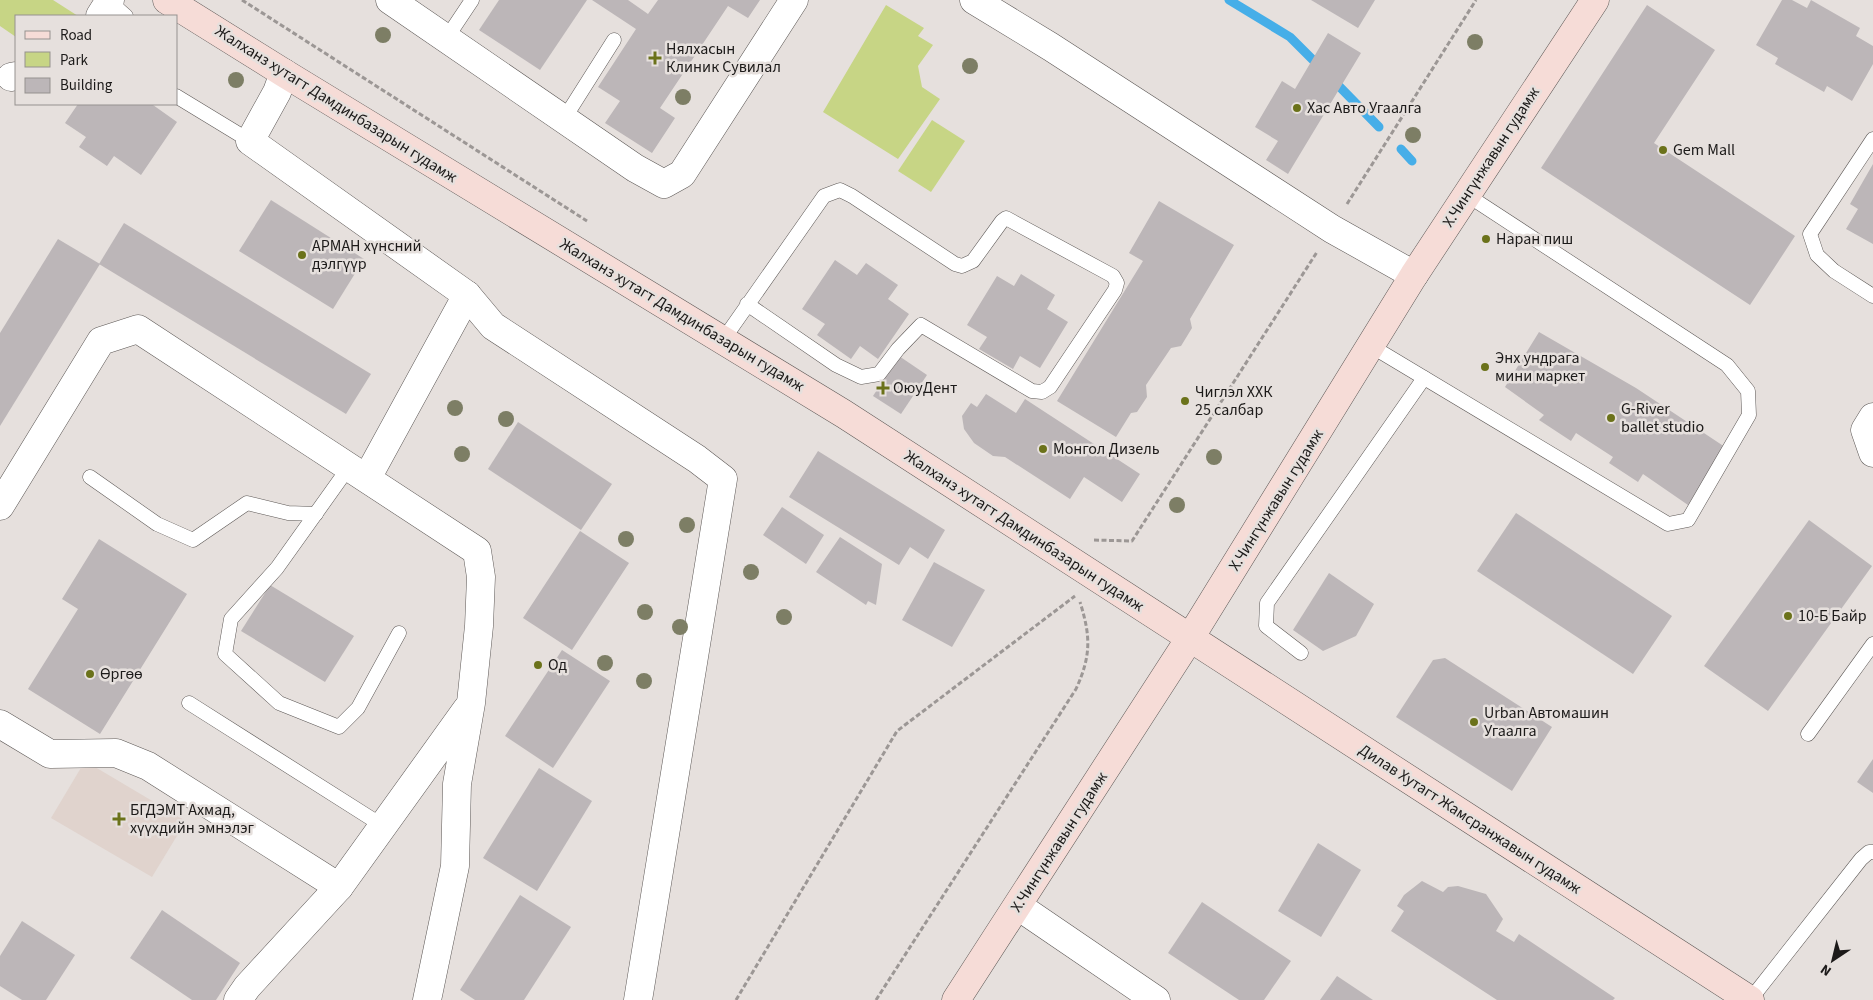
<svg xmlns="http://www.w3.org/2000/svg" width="1873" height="1000" viewBox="0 0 1873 1000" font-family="'Source Sans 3',sans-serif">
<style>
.built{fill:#e0d3cd}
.green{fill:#c7d585}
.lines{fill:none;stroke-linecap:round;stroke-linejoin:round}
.stream{stroke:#46aee8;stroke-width:9}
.building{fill:#bcb6b8}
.service-casing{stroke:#5d5856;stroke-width:15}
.minor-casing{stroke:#5d5856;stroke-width:29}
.secondary-casing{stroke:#5d5856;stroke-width:29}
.path{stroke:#9c9795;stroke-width:3;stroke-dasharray:5 2.5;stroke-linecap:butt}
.service{stroke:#fff;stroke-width:14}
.minor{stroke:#fff;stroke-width:28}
.secondary{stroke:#f6dcd7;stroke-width:28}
.tree{fill:#7d7e65}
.poi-dot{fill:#6b721a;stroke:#e6e0dd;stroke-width:2}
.labels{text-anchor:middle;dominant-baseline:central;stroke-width:5;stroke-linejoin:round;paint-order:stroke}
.poi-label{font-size:16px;fill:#1c1a19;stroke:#e6e0dd;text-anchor:start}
.street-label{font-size:16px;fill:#1c1a19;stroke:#e6e0dd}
</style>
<rect width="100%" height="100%" fill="#e6e0dd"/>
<polygon class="built" points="85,761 186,821 152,877 51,818"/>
<g class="green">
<polygon points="0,0 53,0 78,16 16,16 16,37 0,26"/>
<polygon points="886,5 924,28 918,36 933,45 918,66 922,87 940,99 898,159 823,112"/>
<polygon points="932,120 965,141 931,192 898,171"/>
</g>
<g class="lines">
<g class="stream">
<polyline points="1229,0 1290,37 1321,68"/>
<polyline points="1332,79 1379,127"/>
<polyline points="1401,149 1412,161"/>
</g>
</g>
<g class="building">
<polygon points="499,0 587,0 540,70 479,30"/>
<polygon points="592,0 628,0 648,14 658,0 760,0 748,18 728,6 660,108 675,118 652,153 605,123 620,101 598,87 636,29"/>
<polygon points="1311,0 1375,0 1358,28"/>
<polygon points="1782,0 1792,0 1807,8 1811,0 1860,28 1856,36 1873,46 1873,64 1852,101 1827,86 1824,92 1775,64 1778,58 1756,45"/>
<polygon points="1647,5 1715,50 1654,143 1795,236 1750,305 1541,168"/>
<polygon points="1328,33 1361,53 1288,174 1266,160 1278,141 1255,127 1282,81 1295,89"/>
<polygon points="78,104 154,104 153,105 177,122 141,175 114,156 107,166 79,147 86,137 65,123"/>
<polygon points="1873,164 1873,244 1846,229 1858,209 1850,204"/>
<polygon points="271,200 364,259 333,309 239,251"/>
<polygon points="1159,201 1234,245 1190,319 1192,328 1181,346 1171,348 1146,385 1147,397 1137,412 1131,413 1116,437 1057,401 1143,261 1129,253"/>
<polygon points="124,223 371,374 346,414 99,264"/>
<polygon points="58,239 100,264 0,426 0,333"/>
<polygon points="835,260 857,275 866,263 898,285 888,299 909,314 878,359 860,346 851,359 817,335 825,324 802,309"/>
<polygon points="1021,274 1055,295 1047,309 1068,322 1040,368 1020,356 1013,369 979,349 987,337 967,325 997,276 1014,286"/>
<polygon points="1539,332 1636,388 1725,447 1688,505 1643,474 1638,482 1609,463 1613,457 1576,433 1571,441 1539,420 1544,415 1505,387"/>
<polygon points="899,356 927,375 901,414 873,396"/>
<polygon points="986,394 1016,413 1025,399 1140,474 1122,502 1084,477 1070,499 1005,457 993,456 974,443 964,429 962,416 971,403 977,407"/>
<polygon points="518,422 612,484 581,530 488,469"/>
<polygon points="818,451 945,530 928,559 910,547 899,565 789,497"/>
<polygon points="782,507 824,535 806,564 763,535"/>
<polygon points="1516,513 1672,616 1633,674 1477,571"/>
<polygon points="1809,520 1872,566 1768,711 1704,666"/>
<polygon points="580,531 629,563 572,650 523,618"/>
<polygon points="840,537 882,564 876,605 868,601 866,605 816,572"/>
<polygon points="99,539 187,594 100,734 28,689 78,609 62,599"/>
<polygon points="934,562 985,590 952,647 902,620"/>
<polygon points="1329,573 1374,604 1356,636 1323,651 1293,630"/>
<polygon points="270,585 354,636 325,682 241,631"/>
<polygon points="562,650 610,681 553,768 505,736"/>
<polygon points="1445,658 1552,727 1512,791 1396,717 1433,660"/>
<polygon points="1873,759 1873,793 1857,782"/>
<polygon points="539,768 592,801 537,891 483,858"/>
<polygon points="1318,843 1361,870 1321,937 1278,911"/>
<polygon points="1422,881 1443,892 1448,887 1458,886 1486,894 1503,919 1496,931 1514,942 1519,934 1615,998 1613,1000 1497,1000 1391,931 1404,911 1397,906 1404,895"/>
<polygon points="520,895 571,927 524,1000 475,1000 460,990"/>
<polygon points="1202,902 1291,961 1264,1000 1239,1000 1168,953"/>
<polygon points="162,910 240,963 216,1000 192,1000 130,958"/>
<polygon points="22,921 75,955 46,1000 22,1000 0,986 0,956"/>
<polygon points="1337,976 1373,1000 1320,1000"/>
</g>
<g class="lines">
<defs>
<g id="service">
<polyline points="109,1 126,16"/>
<polyline points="446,39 472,0"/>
<polyline points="176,96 250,141"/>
<polyline points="564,119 614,40"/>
<polyline points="1873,139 1810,234 1817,255 1834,271 1873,296"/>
<polyline points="723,340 824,196 840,190 852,196 955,264 962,266 973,261 1002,221 1006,218 1113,276 1117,283 1115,290 1050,387 1042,392 1032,391 921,325 898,349 879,374 861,377 836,365 747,304"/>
<polyline points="1371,346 1668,524 1688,520 1749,415 1748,391 1727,365 1467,195"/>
<polyline points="349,467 277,568 231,619 225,654 279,703 339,727 358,708 399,633"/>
<polyline points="90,477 157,524 193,540 247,503 288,513 316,514"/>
<polyline points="1301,653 1266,626 1267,603 1424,378"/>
<polyline points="189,703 383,826"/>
<polyline points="1808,734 1873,644"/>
<polyline points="1750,1000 1861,859 1869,852 1873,852"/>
</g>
<g id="minor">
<polyline points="390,0 635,168 664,184 682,174 794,0"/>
<polyline points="974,0 1051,47 1332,229 1414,275"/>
<polyline points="100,16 110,0"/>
<polyline points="284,73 277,92 250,141 467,295 493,326 697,459 723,479 638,1000"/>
<polyline points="11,77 16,76"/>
<polyline points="1873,417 1865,430 1873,453"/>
<polyline points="367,478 467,295"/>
<polyline points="0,506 101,341 138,329 477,551 481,577 479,626 471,703 457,784 455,866 427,1000"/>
<polyline points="0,724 50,754 116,753 148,766 339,887"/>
<polyline points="1018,906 1156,1000"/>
<polyline points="238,1000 247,987 339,887 467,709"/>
</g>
<g id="secondary">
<polyline points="167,0 284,73 844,414 1750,1000"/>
<polyline points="956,1000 1190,638 1414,275 1595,0"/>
</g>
</defs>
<use href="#service" class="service-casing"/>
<use href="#minor" class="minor-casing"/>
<use href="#secondary" class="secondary-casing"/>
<g class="path">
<polyline points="242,0 587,221"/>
<polyline points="1347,204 1476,0"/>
<polyline points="1094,540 1132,541 1317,252"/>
<polyline points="736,1000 897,731 1075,596"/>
<path d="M 876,1000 L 1076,689 C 1091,656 1091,637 1080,602"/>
</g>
<use href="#service" class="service"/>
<use href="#minor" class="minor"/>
<use href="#secondary" class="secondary"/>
</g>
<g class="tree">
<circle cx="383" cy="35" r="8"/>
<circle cx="1475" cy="42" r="8"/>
<circle cx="970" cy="66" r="8"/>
<circle cx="236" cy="80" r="8"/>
<circle cx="683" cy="97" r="8"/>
<circle cx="1413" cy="135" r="8"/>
<circle cx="455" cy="408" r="8"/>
<circle cx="506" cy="419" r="8"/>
<circle cx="462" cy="454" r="8"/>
<circle cx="1214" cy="457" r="8"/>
<circle cx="1177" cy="505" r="8"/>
<circle cx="687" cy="525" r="8"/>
<circle cx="626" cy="539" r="8"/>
<circle cx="751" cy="572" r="8"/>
<circle cx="645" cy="612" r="8"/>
<circle cx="784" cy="617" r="8"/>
<circle cx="680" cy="627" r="8"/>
<circle cx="605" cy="663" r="8"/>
<circle cx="644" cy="681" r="8"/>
</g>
<g class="poi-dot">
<path d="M652.5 50.5h5v5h5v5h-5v5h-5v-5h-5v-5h5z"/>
<circle cx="1297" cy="108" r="5"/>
<circle cx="1663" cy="150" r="5"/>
<circle cx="1486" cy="239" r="5"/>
<circle cx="302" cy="255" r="5"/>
<circle cx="1485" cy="367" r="5"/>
<path d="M880.5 380.5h5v5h5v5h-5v5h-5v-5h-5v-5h5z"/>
<circle cx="1185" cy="401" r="5"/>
<circle cx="1611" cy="418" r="5"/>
<circle cx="1043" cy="449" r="5"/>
<circle cx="1788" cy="616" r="5"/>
<circle cx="538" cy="665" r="5"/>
<circle cx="90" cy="674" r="5"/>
<circle cx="1474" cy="722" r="5"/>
<path d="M116.5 811.5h5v5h5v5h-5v5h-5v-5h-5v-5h5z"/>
</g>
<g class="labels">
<g class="poi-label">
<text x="666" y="49">Нялхасын<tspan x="666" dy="18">Клиник Сувилал</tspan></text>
<text x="1307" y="108">Хас Авто Угаалга</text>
<text x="1673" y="150">Gem Mall</text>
<text x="1496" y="239">Наран пиш</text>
<text x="312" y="246">АРМАН хүнсний<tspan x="312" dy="18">дэлгүүр</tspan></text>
<text x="1495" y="358">Энх ундрага<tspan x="1495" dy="18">мини маркет</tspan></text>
<text x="893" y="388">ОюуДент</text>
<text x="1195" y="392">Чиглэл ХХК<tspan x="1195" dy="18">25 салбар</tspan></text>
<text x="1621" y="409">G-River<tspan x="1621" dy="18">ballet studio</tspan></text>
<text x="1053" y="449">Монгол Дизель</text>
<text x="1798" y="616">10-Б Байр</text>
<text x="548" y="665">Од</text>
<text x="100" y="674">Өргөө</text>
<text x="1484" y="713">Urban Автомашин<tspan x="1484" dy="18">Угаалга</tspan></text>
<text x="130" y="810">БГДЭМТ Ахмад,<tspan x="130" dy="18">хүүхдийн эмнэлэг</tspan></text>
</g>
<g class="street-label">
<text transform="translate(336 104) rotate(32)">Жалханз хутагт Дамдинбазарын гудамж</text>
<text transform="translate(1491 157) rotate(-57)">Х.Чингүнжавын гудамж</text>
<text transform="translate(682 315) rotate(31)">Жалханз хутагт Дамдинбазарын гудамж</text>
<text transform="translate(1276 500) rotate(-58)">Х.Чингүнжавын гудамж</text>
<text transform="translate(1024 531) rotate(33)">Жалханз хутагт Дамдинбазарын гудамж</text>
<text transform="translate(1470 819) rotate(33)">Дилав Хутагт Жамсранжавын гудамж</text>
<text transform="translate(1059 842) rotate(-57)">Х.Чингүнжавын гудамж</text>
</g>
</g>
<rect x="15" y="15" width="162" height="90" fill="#e6e0dd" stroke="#95918f"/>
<rect x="25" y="31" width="25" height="8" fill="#f6dcd7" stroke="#95918f"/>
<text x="60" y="40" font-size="15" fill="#1c1a19">Road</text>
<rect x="25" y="52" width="25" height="15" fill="#c7d585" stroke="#95918f"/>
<text x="60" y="65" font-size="15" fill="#1c1a19">Park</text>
<rect x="25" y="78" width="25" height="15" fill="#bcb6b8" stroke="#95918f"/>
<text x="60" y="90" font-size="15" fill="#1c1a19">Building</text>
<g transform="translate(1833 960) rotate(215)" stroke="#e6e0dd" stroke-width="4" paint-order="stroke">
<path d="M0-4L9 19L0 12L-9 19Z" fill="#1c1a19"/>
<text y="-8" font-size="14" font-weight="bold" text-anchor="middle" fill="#1c1a19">N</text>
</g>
</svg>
